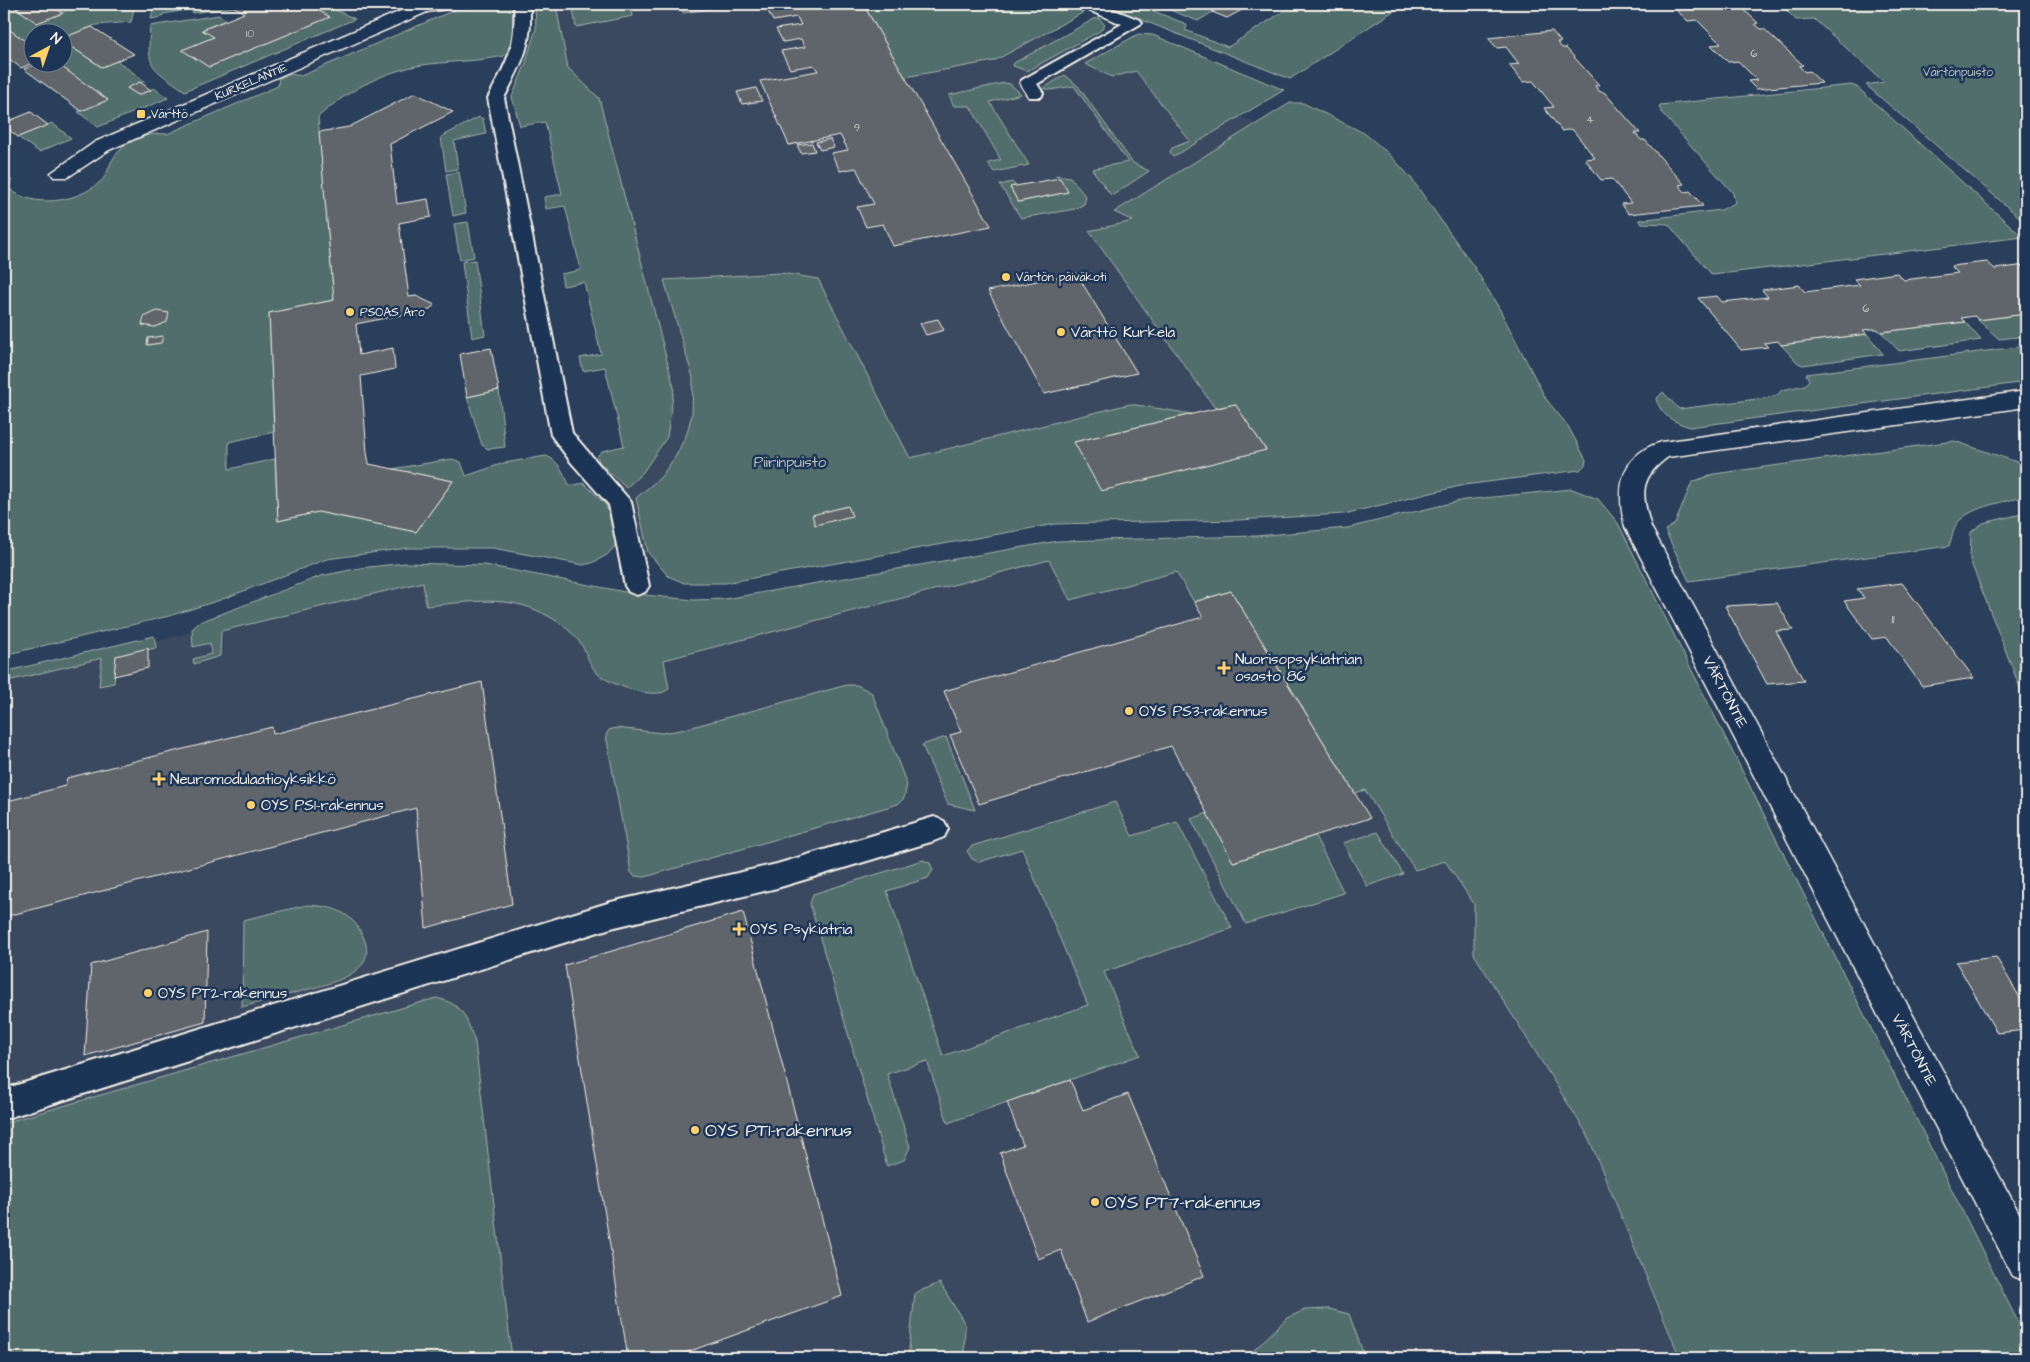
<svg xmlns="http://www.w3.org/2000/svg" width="2030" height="1362" viewBox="0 0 2030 1362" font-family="'Architects Daughter',sans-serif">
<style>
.built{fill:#3a4a60}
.green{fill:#516e6c;stroke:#a2b0aa}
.building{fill:#5f656b;stroke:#f4f1e8}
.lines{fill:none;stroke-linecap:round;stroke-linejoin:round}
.lane-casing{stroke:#f4f1e8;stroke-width:4}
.street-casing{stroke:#f4f1e8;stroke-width:3}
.lane{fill:#1d3557;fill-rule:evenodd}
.street{fill:#1d3557;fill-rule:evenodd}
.poi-dot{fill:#ffd166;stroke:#1d3557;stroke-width:2}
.labels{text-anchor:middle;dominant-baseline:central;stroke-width:5;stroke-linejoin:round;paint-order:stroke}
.far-number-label{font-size:11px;fill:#cfcec9}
.far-park-label{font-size:12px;fill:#bbc3bd;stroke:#1d3557}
.far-street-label{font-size:12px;fill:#f4f1e8;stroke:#1d3557}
.far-poi-label{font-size:12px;fill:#f4f1e8;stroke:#1d3557;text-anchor:start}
.number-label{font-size:12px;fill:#cfcec9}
.poi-label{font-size:15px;fill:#f4f1e8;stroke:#1d3557;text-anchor:start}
.park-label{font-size:15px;fill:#bbc3bd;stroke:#1d3557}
.street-label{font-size:15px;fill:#f4f1e8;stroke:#1d3557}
.near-poi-label{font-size:18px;fill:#f4f1e8;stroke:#1d3557;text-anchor:start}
</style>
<rect width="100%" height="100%" fill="#2a3f5b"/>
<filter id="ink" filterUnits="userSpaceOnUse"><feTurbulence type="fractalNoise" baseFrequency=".02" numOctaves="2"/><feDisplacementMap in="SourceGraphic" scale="10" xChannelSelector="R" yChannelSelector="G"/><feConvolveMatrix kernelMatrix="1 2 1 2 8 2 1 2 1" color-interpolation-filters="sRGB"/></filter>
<g filter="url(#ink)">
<g class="built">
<polygon points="572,4 979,4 1327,154 1373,493 1044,512 710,571 582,544 662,414 551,7"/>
<polygon points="1235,550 1474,904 1474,954 1587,1134 1680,1358 4,1358 4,680 423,574 718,636 1047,553"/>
</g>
<g class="green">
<polygon points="4,4 10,4 37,22 71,9 64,4 135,4 131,22 96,25 63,38 62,32 32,32 32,46 4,26"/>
<polygon points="154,4 230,4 235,7 192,13 192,9 163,14 162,17 151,19"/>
<path d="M 307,4 L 323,4 L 355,19 L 185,91 C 150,66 147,70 150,26 L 219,15 L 226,20 L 203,29 L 214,37 L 183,50 L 209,67 L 330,17 Z"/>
<path d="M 494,4 L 509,4 C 517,15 513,45 504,56 C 476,62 445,61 416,66 C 378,74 346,92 318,117 L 334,300 L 269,313 L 274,432 L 229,442 L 229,469 L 275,459 L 278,521 L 318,512 L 416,532 L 453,481 L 392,469 L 452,459 L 461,462 L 466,476 L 504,463 L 546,456 C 559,460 564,475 570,486 L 584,483 L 606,505 L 616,537 L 615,546 L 607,555 L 592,563 L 583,565 L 493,548 L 408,548 L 327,559 L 220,600 L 169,616 L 4,655 L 4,180 L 11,179 L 10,189 C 33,209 78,202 100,182 C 108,175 108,167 113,159 C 124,141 148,132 167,134 L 278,86 L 279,78 L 290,74 L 301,76 L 452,11 Z"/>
<polygon points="535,4 559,4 556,6 568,68 599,98 674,388 667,437 643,472 626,488 599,462 597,456 602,451 624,446 605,367 583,371 580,358 601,354 584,282 563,286 561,274 581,270 565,206 546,209 544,197 562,194 545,122 520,126 512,97 525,65 536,28"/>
<polygon points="572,4 631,4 633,16 576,27"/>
<polygon points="681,4 722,4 723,7 683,13"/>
<polygon points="863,4 1064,4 1084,12 994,61 905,77"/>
<polygon points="1102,4 1136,4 1186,24 1187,27 1185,30 1228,47 1295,4 1404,4 1290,79"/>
<polygon points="1172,4 1207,4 1219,8 1198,21 1165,8"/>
<polygon points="1780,4 2026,4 2026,223 1866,85 1884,82 1814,19 1796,20"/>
<polygon points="1099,18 1105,25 1100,31 1027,71 1013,66 1014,63 1094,19"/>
<polygon points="1138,34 1153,35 1284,90 1173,157 1170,152 1172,148 1190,141 1136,71 1112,77 1085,64"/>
<polygon points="63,41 101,67 117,61 145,81 128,88 138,95 154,88 168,98 98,127 78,112 108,100 55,63 62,62"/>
<polygon points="1065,75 1078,86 1133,163 1149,171 1113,195 1110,194 1092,169 1128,162 1074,86 1050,90 1044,88"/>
<polygon points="1004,83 1010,84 1021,94 990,102 1029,165 994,172 988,163 1001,160 970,106 954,106 949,95"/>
<polygon points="1851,85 1857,87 2023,237 1712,275 1668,224 1641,223 1639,220 1721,210 1735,203 1733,193 1662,113 1659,107 1660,105"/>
<polygon points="1290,103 1303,103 1364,133 1389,154 1411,178 1474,267 1499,308 1546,399 1568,426 1586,460 1585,465 1580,470 1464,485 1344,514 1239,520 1055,524 725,583 684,583 668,576 648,552 636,498 661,477 677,454 687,433 692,414 693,378 664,280 781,273 818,279 910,458 1130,404 1192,414 1074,442 1266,450 1235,404 1215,408 1089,231 1133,221 1114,212"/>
<polygon points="479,117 483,119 486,134 454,141 458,169 446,171 441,137"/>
<polygon points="52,123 71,138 39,152 18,137"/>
<polygon points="459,172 466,213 453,216 446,174"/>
<polygon points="1056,175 1070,177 1086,197 1084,204 1075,209 1021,218 1000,185 1012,182 1016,186 1010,188 1019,202 1068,192"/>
<polygon points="468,222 474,257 460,260 454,224"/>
<polygon points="475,260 485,335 472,338 462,262"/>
<polygon points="2026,314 2026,336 1999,339 1978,320"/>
<polygon points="1965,322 1981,340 1899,351 1881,332"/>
<polygon points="1867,334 1883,354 1803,365 1798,363 1781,345"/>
<path d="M 2026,346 L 2026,382 L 1690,427 C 1674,422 1662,417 1656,399 L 1663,392 L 1679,409 L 1765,398 L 1777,395 L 1782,390 L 1805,385 L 1809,380 L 1806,374 Z"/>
<polygon points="499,390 505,447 488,449 482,445 467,397"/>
<path d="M 1954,441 L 2026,465 L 2026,496 C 2007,502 1974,505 1959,521 C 1953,527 1952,538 1949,546 L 1689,581 L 1665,530 L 1675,524 L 1692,482 L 1714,474 Z"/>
<path d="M 1572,489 L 1598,499 L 1618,523 L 2026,1338 L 2026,1358 L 1680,1358 L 1587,1134 L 1474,954 L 1474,904 L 1445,861 L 1415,870 L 1365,790 L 1355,793 L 1231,591 L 1194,602 L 1176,572 L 1070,600 L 1049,560 L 664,660 L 669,689 C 656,701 611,685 598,674 C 590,667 587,653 581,644 C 571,629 552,617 536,610 C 501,595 462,603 426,606 L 423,582 L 221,631 L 220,656 L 194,664 L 193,659 L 211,654 L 210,643 L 193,647 L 192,629 L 200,622 L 321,576 L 360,568 L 405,563 L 485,565 L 636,594 L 693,600 L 725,599 L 1058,541 L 1256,536 L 1347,528 L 1464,500 Z"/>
<polygon points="2026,513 2026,703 1970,560 1971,532 1983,523"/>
<polygon points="154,636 156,648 116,656 114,683 99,686 102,658 4,682 4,672"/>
<polygon points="847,685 857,685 872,693 907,785 904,798 898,804 645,877 634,876 631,872 606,735 609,730 616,728 662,733 681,730"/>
<polygon points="946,737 975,810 948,804 922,745"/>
<polygon points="1115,802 1132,836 1177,822 1232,928 1104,972 1140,1055 948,1123 927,1061 887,1074 910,1147 904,1160 887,1166 810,904 813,894 923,860 930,863 933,870 928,878 887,891 943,1056 1088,1005 1022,849 979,862 972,859 967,851 972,846"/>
<polygon points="1208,813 1234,862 1315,836 1344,893 1246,924 1191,819"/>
<polygon points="1378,832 1403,874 1367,886 1343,843"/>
<path d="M 307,905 C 327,906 345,909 357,926 C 389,972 334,982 302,991 C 282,996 262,1002 242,1007 L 243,920 Z"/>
<path d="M 436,998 C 464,1004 466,1018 475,1042 L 512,1358 L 4,1358 L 4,1123 Z"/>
<polygon points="940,1283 965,1324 964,1358 908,1358 915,1293"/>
<polygon points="1329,1309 1349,1314 1365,1358 1246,1358 1287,1318 1305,1310"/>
</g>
<g class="building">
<polygon points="28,4 49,4 63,13 37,23 16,8"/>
<polygon points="230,4 307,4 330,17 209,67 182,50 214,37 202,30 244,13"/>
<polygon points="863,4 905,77 991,226 893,246 883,224 866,227 857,207 874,204 856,168 840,171 831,153 848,150 840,135 789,145 760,81 818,71 814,65 790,69 781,51 805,47 801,39 783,42 776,29 801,25 797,17 773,21 765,5"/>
<polygon points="1207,4 1253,4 1227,18 1212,12 1219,8"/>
<polygon points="1670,4 1738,4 1758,23 1755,24 1761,29 1764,29 1803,65 1799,66 1805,72 1809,71 1822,83 1756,89 1748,81 1757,80 1738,61 1728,62 1711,45 1721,44 1697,20 1688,21"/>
<polygon points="92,27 100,32 134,54 102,67 62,41 62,38"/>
<polygon points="10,30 32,46 32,62 35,62 21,68 4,55 4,33"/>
<polygon points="1552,31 1561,42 1557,42 1562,48 1566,48 1599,85 1595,86 1600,92 1604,92 1640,133 1635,133 1641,140 1645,140 1684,184 1679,185 1685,192 1690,191 1703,206 1629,214 1621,204 1631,203 1612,179 1601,180 1585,159 1595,158 1572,129 1562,131 1544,108 1554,107 1533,81 1523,82 1509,65 1519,64 1506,47 1497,48 1488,38"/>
<polygon points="42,62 55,62 108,100 81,111 24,69"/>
<polygon points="140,82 151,90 138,95 127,88"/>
<polygon points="756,88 762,101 742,104 737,92"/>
<polygon points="415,93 453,112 390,144 397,204 428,199 431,217 399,223 409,297 416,296 435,305 419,317 411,313 356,324 359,355 393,348 395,369 361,376 367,452 369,464 453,481 416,532 318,512 278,521 269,313 334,300 319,132 349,127"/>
<polygon points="31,112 48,125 18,137 4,126 4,123"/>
<polygon points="830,139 834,147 820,150 816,142"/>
<polygon points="812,143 815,151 801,153 797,145"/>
<polygon points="1060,178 1068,192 1018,202 1010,187"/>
<polygon points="1987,262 1995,269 2026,265 2026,314 1978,320 1975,316 1961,318 1965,322 1881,332 1877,329 1871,329 1863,330 1867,334 1781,345 1778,341 1764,343 1768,347 1741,350 1698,298 1717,296 1722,302 1768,297 1762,290 1799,285 1805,292 1860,285 1854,279 1897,273 1904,280 1958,273 1951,266"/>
<polygon points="1076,273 1137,373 1044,394 988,291"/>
<polygon points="157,311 169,313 167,322 155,327 142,325 144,317"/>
<polygon points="938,319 944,330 926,335 920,323"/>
<polygon points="163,336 161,343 147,345 148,338"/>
<polygon points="491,348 499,390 467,397 460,354"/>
<polygon points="1235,404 1266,450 1101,491 1074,442"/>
<polygon points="848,506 852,516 815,525 812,515"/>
<polygon points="1902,583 1974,678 1922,686 1887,637 1872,639 1844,601 1864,598 1857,589"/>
<polygon points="1231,591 1370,818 1233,862 1171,746 979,804 950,735 961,732 944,691 1203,617 1194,602"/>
<polygon points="1777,603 1793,630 1776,631 1804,681 1767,684 1725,606"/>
<polygon points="148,648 148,668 114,676 116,656"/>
<polygon points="482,682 512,904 426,928 416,808 4,917 4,802 65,786 67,778 272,727 273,734"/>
<polygon points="743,912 842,1296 671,1358 628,1358 565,965"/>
<polygon points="207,932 205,1022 85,1056 91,965"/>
<polygon points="1996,957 2026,1008 2026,1030 1997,1033 1956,962"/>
<polygon points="1070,1080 1083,1110 1128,1094 1204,1276 1087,1322 1061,1250 1038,1259 1000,1153 1023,1145 1007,1102"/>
</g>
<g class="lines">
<defs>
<g id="lane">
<path d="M 514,4 L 529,4 C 534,42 521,65 504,98 L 572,433 L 631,502 L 649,586 L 645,592 L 637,595 L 629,592 L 625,586 L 609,505 L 571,462 L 551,435 L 488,98 C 507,62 517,46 514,4 Z"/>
<polygon points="1079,4 1099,4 1140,20 1142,23 1037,84 1043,93 1041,97 1029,97 1020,83 1022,80 1122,24 1081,7"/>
<polygon points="934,817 944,821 948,829 944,837 934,841 777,888 611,928 4,1119 4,1089 611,902 777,864"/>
</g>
<g id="street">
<polygon points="417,4 456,4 454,8 427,12 109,150 68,177 54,177 51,173 95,142"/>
<path d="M 2026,391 L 2026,407 L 1668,457 C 1639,478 1641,494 1651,527 L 2026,1226 L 2026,1281 L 2013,1276 L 1625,527 C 1616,490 1619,454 1662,442 Z"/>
</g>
</defs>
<use href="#lane" class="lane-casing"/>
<use href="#street" class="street-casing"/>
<use href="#lane" class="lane"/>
<use href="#street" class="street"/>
</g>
</g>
<g class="poi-dot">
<rect x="136" y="109" width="10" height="10" rx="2.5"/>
<circle cx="1006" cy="277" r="5"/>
<circle cx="350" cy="312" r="5"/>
<circle cx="1061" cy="332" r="5"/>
<path d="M1221.5 660.5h5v5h5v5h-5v5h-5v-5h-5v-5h5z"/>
<circle cx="1129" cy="711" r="5"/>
<path d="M156.5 771.5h5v5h5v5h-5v5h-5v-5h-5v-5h5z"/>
<circle cx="251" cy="805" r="5"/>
<path d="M736.5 921.5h5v5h5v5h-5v5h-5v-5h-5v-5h5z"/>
<circle cx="148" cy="993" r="5"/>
<circle cx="695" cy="1130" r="5"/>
<circle cx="1095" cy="1202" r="5"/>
</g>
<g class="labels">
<g class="far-number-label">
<text x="250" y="33">10</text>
<text x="1754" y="53">6</text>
<text x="1590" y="119">4</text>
<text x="857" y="127">9</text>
<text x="1866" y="308">6</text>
</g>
<g class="far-park-label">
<text x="1958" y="72">Värtönpuisto</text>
</g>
<g class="far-street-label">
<text transform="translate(251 82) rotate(-23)">KURKELANTIE</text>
</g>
<g class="far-poi-label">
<text x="151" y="114">Värttö</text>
<text x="1016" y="277">Värtön päiväkoti</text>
<text x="360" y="312">PSOAS Aro</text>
</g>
<g class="number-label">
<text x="1893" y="619">11</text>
</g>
<g class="poi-label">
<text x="1071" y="332">Värttö Kurkela</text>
<text x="1235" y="659">Nuorisopsykiatrian<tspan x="1235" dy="17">osasto 86</tspan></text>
<text x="1139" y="711">OYS PS3-rakennus</text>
<text x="170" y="779">Neuromodulaatioyksikkö</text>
<text x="261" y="805">OYS PS1-rakennus</text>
<text x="750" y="929">OYS Psykiatria</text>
<text x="158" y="993">OYS PT2-rakennus</text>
</g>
<g class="park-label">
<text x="790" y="462">Piirinpuisto</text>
</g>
<g class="street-label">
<text transform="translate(1725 692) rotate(62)">VÄRTÖNTIE</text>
<text transform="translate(1914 1050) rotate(62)">VÄRTÖNTIE</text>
</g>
<g class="near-poi-label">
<text x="705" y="1130">OYS PT1-rakennus</text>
<text x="1105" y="1202">OYS PT7-rakennus</text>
</g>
</g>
<rect width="2030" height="1362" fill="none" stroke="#1d3557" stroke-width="20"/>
<rect x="10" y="10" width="2010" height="1342" fill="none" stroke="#f4f1e8" stroke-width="2" filter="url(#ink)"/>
<g transform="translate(48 48) rotate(40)"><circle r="24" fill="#1d3557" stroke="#738091"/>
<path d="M0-4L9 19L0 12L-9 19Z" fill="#ffd166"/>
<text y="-8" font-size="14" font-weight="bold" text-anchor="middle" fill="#f4f1e8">N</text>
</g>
</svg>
